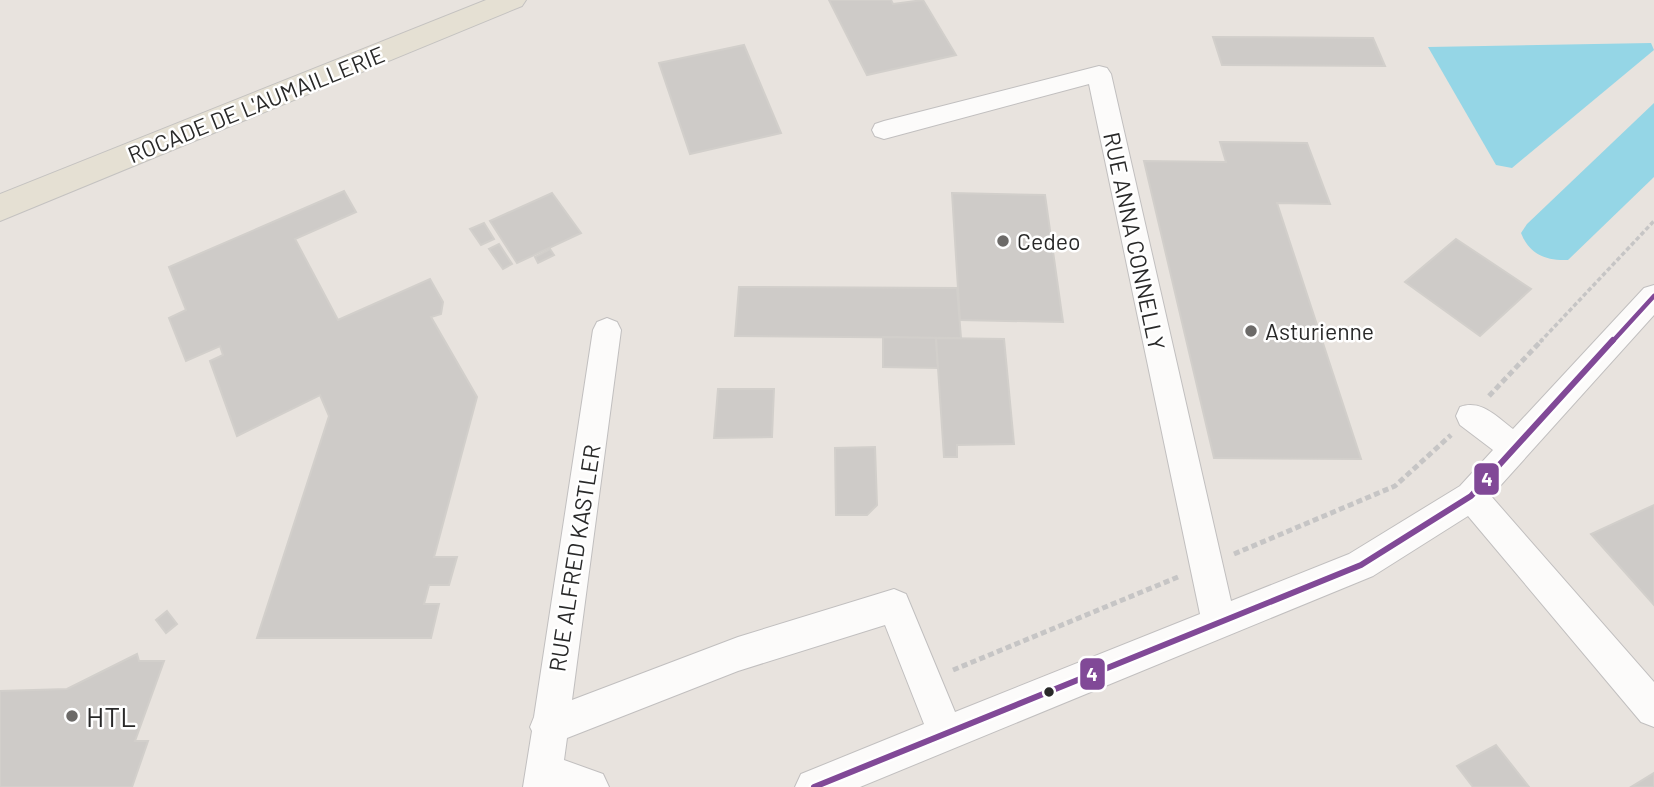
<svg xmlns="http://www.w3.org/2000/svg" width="1654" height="787" viewBox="0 0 1654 787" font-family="Barlow,sans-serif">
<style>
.water{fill:#95d6e6}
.building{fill:#cecbc8;stroke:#d2cfcb;stroke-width:2}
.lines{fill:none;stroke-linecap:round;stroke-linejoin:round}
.minor-casing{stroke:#c1bfbf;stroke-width:2}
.major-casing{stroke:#c4c2c0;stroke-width:2}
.path-far1{stroke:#c6c5c5;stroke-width:3.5;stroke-dasharray:4.5 2.5;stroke-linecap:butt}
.path{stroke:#c6c5c5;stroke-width:5;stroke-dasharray:6 3.5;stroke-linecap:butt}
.minor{fill:#fcfbfa;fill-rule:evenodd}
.major{fill:#e5e0d3;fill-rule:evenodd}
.bus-1-far1-casing{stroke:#fff;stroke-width:9}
.bus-1-casing{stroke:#fff;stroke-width:11}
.bus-1-far1{stroke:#814997;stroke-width:4.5}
.bus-1{stroke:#814997;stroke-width:6}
.poi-dot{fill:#6c6a68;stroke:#fff;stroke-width:2.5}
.bus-dot{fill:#292929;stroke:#fff;stroke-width:2.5}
.labels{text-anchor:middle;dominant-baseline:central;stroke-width:5;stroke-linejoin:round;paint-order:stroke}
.street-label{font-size:23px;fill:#292929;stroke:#fff}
.poi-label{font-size:23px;fill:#292929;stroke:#fff;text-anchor:start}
.near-poi-label{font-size:28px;fill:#292929;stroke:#fff;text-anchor:start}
.line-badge{stroke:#fff;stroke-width:2.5}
.badge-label{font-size:19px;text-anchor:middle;font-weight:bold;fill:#fff}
</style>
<rect width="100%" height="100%" fill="#e8e3de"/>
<g class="water">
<polygon points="1651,43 1654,50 1512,168 1496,165 1428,47"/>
<path d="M 1654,103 L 1654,177 L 1568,260 C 1546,261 1529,254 1521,233 L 1527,224 Z"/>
</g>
<g class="building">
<polygon points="829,0 891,0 893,4 923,0 956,55 867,75"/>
<polygon points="1213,37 1373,38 1385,66 1222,65"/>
<polygon points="744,45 781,133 690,154 659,63"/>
<polygon points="1220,142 1307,143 1330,204 1277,203 1361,459 1214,458 1144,161 1226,162"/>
<polygon points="344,191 356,212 295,239 338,320 430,279 443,302 441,314 431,317 477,397 434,557 457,557 449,585 429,585 424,604 439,604 431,638 257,638 329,416 320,395 237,436 210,361 223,355 220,346 186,361 169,318 186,310 169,267"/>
<polygon points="552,193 581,233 517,263 490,221"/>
<polygon points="952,193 1045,195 1063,322 960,320"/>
<polygon points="484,223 494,239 481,245 470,229"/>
<polygon points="1456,239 1531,289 1480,336 1405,282"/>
<polygon points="499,244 512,264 503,269 489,249"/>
<polygon points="550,249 554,255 538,263 535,257"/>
<polygon points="739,287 957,288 961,338 735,336"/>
<polygon points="883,337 936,338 938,368 883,367"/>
<polygon points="936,338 1004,339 1014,444 957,445 957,457 944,457"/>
<polygon points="718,389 774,389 772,437 714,438"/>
<polygon points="875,447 877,505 867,515 836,515 835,448"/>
<polygon points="1654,505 1654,605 1591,534"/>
<polygon points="167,611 177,624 166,633 156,620"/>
<polygon points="137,654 139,661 164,661 135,741 148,741 132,787 0,787 0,691 67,689"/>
<polygon points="1496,745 1529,787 1473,787 1457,766"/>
<polygon points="1654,773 1654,787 1631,787"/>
</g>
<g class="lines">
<defs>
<path id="minor" d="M 1099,66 L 1107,68 L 1111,74 L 1231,601 L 1349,554 L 1460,486 L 1493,450 L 1460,425 L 1456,416 L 1460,407 C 1481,399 1497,417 1513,429 L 1644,288 L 1654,285 L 1654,315 L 1491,496 L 1654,682 L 1654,727 L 1641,722 L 1468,516 L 1373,576 L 860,787 L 795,787 L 801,774 L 924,724 L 885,625 L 738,671 L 567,738 L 564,760 L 603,774 L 609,787 L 523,787 L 532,731 L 530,727 L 534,717 L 593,330 L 597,322 L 607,318 L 617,322 L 621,330 L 572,700 L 738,637 L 894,589 L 906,594 L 955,712 L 1200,614 L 1089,84 L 884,139 L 875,136 L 872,130 L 875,124 L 884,121 Z"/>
<polygon id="major" points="486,0 526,0 522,6 0,221 0,194"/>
</defs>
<use href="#minor" class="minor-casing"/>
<use href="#major" class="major-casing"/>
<polyline class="path-far1" points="1540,342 1654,221"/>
<g class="path">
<polyline points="1489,396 1542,340"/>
<polyline points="1234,554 1395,486 1451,435"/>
<polyline points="953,670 1178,577"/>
</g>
<use href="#minor" class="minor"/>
<use href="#major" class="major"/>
<defs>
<polyline id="bus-1-far1" points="1612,342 1654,296"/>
<polyline id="bus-1" points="814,787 1361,565 1471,496 1613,340"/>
</defs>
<use href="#bus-1-far1" class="bus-1-far1-casing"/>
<use href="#bus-1" class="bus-1-casing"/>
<use href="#bus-1-far1" class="bus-1-far1"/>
<use href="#bus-1" class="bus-1"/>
</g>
<g class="poi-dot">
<circle cx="1003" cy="241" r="7"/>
<circle cx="1251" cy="331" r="7"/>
<circle cx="72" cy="716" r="7"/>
</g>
<circle class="bus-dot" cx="1049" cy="692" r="6"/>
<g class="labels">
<g class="street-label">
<text transform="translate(256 104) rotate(-22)">ROCADE DE L'AUMAILLERIE</text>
<text transform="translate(1135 241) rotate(78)">RUE ANNA CONNELLY</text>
<text transform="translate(574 558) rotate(-81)">RUE ALFRED KASTLER</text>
</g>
<g class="poi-label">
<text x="1017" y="241">Cedeo</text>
<text x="1265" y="331">Asturienne</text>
</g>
<g class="near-poi-label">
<text x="86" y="716">HTL</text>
</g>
</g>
<g class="line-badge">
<rect x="1473" y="462" width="27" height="34" rx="7" fill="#814997"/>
<rect x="1079" y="657" width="27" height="34" rx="7" fill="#814997"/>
</g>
<g class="badge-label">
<text x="1487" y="486">4</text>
<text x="1092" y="681">4</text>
</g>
</svg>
